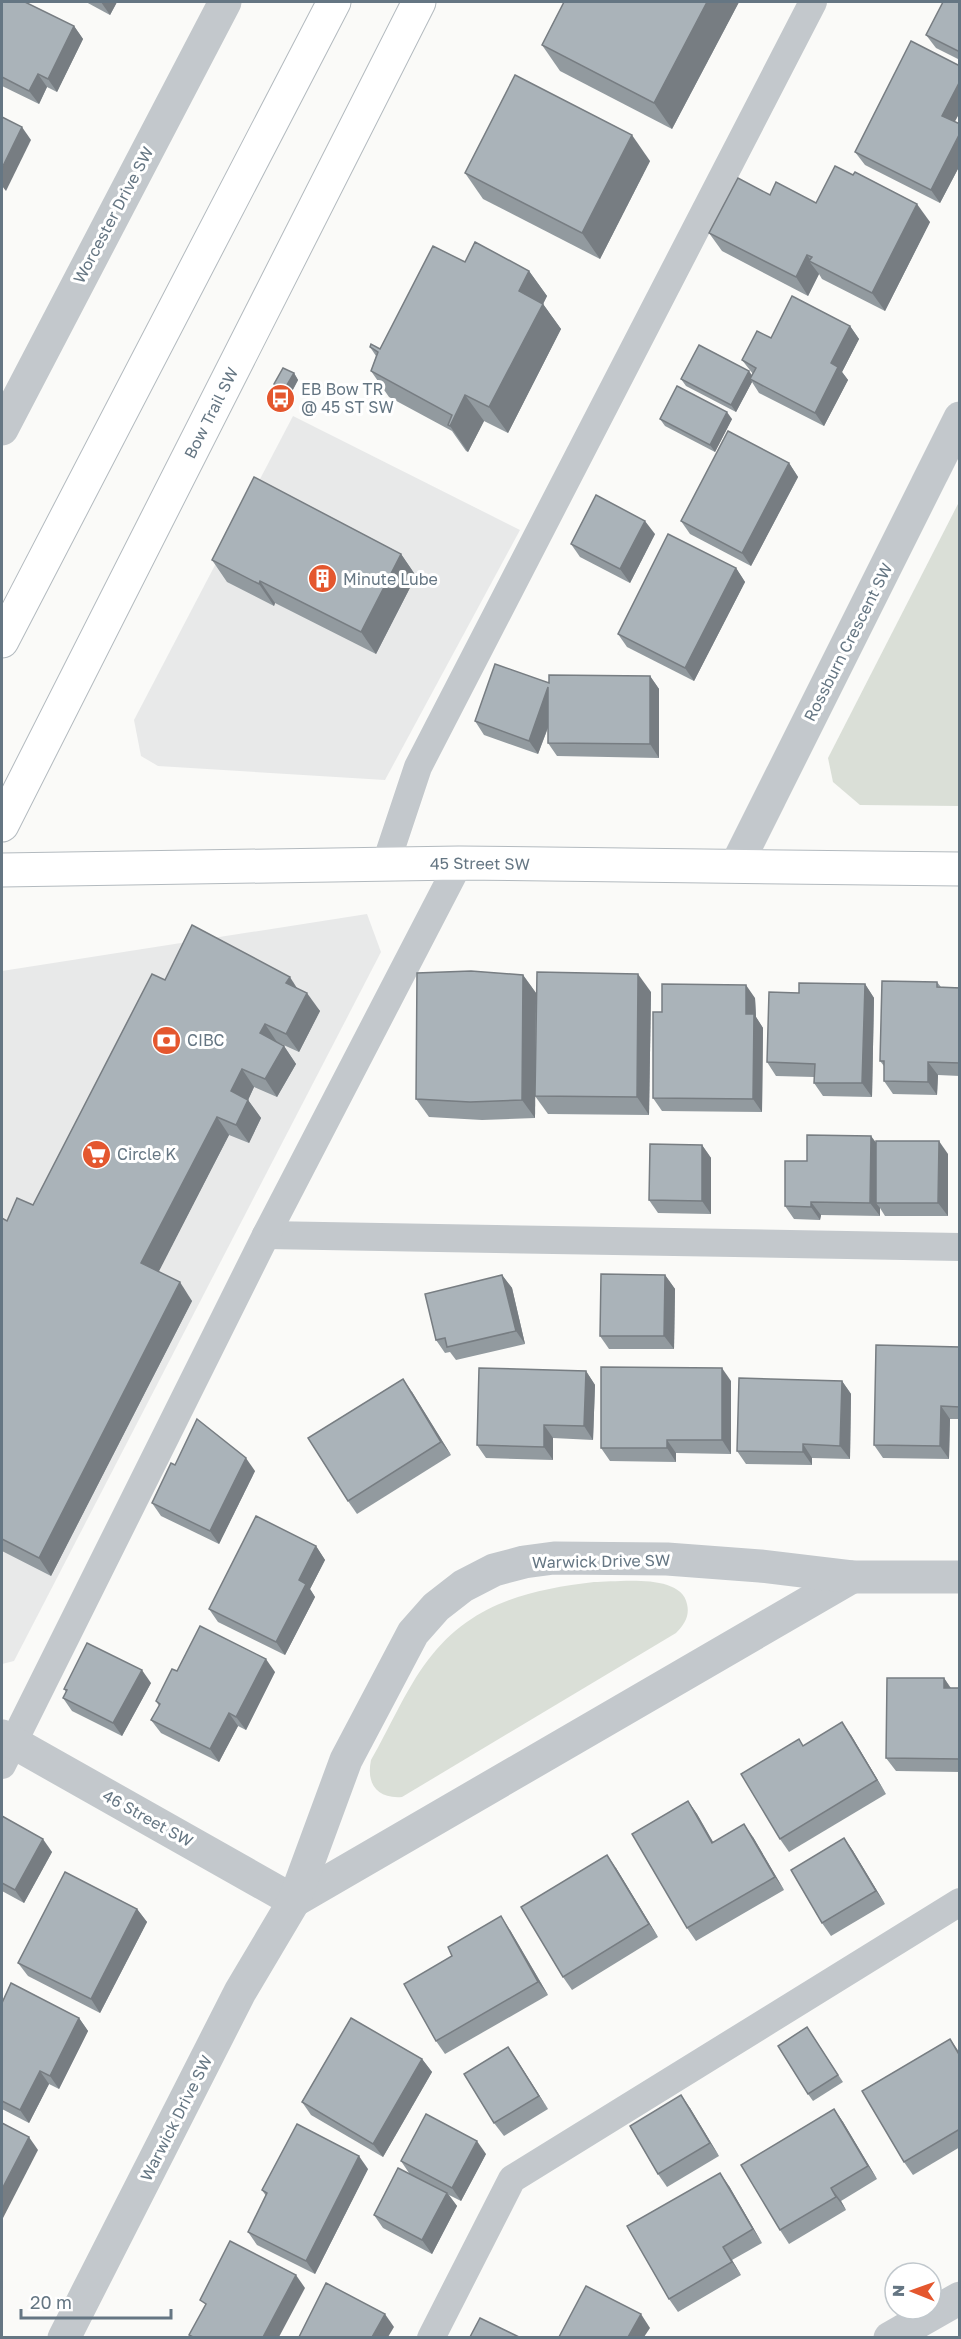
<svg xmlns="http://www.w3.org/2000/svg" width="961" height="2339" viewBox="0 0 961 2339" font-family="'Golos Text',sans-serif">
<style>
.built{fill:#e8e9e9}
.green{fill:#dadfd7}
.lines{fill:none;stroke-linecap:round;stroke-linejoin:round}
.secondary-casing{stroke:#b3babf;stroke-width:35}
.lane{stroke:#c3c8cc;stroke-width:28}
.street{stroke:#c3c8cc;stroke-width:33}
.secondary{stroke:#fff;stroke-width:33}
.wall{fill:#929a9f}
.shaded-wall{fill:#777d82}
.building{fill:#aab3b9;stroke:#777d82;stroke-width:1.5}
.labels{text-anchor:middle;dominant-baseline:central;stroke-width:6;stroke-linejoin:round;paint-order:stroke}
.street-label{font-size:16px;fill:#657683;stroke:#fff}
.poi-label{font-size:16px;fill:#657683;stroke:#fff;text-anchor:start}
</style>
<rect width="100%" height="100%" fill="#fafaf8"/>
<g class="built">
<polygon points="293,416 520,530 385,780 158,766 141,756 134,720"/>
<polygon points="367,914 381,952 14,1661 2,1664 2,971"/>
</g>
<g class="green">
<polygon points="959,502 959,806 860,805 833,782 828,758"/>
<path d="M 594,1582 C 618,1582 681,1573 687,1604 C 690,1616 684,1625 676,1633 L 402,1797 C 377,1799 366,1784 371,1760 C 389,1729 407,1687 428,1660 C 471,1603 528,1590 594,1582 Z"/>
</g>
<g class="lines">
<defs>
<g id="secondary">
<polyline points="2,641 334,2"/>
<path id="s1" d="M 2,825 L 419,2"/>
<path id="s2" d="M 2,870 L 459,863 L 960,869"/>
</g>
</defs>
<use href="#secondary" class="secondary-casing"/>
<g class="lane">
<polyline points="386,863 418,767 813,2"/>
<polyline points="266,1235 960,1247"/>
<polyline points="2,1765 266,1235 459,863"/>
<polyline points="431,2338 512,2179 960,1902"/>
</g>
<g class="street">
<polyline points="2,429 225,2"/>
<polyline points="736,866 960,418"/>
<polyline points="2,1736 294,1901"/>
<polyline points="294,1901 852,1577"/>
<polyline points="64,2338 240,1992 294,1901 346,1760 413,1633 436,1607 463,1586 494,1570 524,1562 554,1558 667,1559 760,1566 852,1577 960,1577"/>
<polyline points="890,2338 960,2298"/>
</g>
<use href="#secondary" class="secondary"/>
</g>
<g class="wall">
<polygon points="2,2 74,26 83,39 57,92 47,87 39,104 2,86"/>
<polygon points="86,2 117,2 110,15"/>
<polygon points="564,2 739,2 672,129 560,71 542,45"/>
<polygon points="960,2 960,60 936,48 926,35"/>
<polygon points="960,66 960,112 954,122 960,124 960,165 940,203 865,165 855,152"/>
<polygon points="650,161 600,259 483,199 465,173"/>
<polygon points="853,175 930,222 885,311 822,279 819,274 808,296 722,251 709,233 770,195 816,203"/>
<polygon points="465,262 529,271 547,296 543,304 561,329 508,433 484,421 468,452 466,451 452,431 389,397 371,371 376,356 370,347 380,349"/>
<polygon points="850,326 859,339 842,372 848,380 824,426 759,393 752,382 736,412 686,386 681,379 752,375 753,374 742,360 771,338"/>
<polygon points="294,373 298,380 289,397 279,391 274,384"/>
<polygon points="660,419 732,419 715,452 665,426"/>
<polygon points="789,463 798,477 751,566 690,534 681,521"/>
<polygon points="655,534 630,583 580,557 571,544"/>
<polygon points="401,554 416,576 376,654 275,603 274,606 227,582 212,560"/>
<polygon points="736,568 745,582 694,681 627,647 618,634"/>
<polygon points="650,676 659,689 659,758 557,756 548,743 548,728 538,754 484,735 475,721 549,683"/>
<polygon points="523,975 536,993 535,1118 482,1120 429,1117 416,1099"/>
<polygon points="165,980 297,988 320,1011 299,1052 277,1042 284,1046 296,1064 277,1097 254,1087 248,1100 261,1118 249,1143 229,1135 158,1272 192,1301 51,1576 2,1551 2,1218 7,1221 33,1205"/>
<polygon points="937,982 941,987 960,988 960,1076 938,1075 937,1095 893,1094 884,1081 884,1066 880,1061"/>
<polygon points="865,984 874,998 872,1097 823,1096 814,1083 814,1077 776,1076 767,1062 799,993"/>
<polygon points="651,992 649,1115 548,1114 535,1096"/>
<polygon points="755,998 756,1017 763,1028 762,1112 662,1111 653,1098 662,1012"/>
<polygon points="876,1143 948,1154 948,1216 885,1216 880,1208 880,1216 821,1215 820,1220 794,1219 785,1206 807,1161"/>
<polygon points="702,1145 711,1158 711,1214 658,1213 649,1200"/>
<polygon points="502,1275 512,1288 525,1344 456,1360 450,1352 445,1353 436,1340"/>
<polygon points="665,1275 675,1289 674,1349 609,1349 600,1336"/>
<polygon points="960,1347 960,1419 950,1419 949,1459 883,1458 874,1445"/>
<polygon points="586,1371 595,1385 593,1440 553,1438 553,1460 486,1458 477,1445"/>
<polygon points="731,1381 731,1454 676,1453 676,1462 610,1461 601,1448"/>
<polygon points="842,1381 851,1394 850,1459 812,1458 812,1465 746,1464 737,1451"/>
<polygon points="412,1392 451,1455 357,1514 348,1501"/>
<polygon points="175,1465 255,1471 219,1544 161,1516 152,1503"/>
<polygon points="316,1546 325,1560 310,1589 315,1597 285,1655 218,1622 209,1609"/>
<polygon points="177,1671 275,1672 246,1730 238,1726 219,1762 161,1733 151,1720 159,1706 156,1701"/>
<polygon points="944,1678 951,1688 960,1688 960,1772 896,1771 886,1758"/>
<polygon points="151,1683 122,1736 72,1711 63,1698 66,1692 64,1689"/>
<polygon points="851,1735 886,1794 789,1852 780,1839 803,1746"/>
<polygon points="688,1801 697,1814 713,1842 753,1837 784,1890 696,1941 687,1928"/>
<polygon points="2,1816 52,1852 24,1903 2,1891"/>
<polygon points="844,1838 853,1851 885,1904 831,1936 822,1923"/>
<polygon points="616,1868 658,1937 572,1990 563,1977"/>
<polygon points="137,1909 147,1922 100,2013 28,1976 18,1963"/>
<polygon points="510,1930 548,1995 445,2054 436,2041 452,1956"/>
<polygon points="2,2003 79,2018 88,2031 59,2089 49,2084 29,2123 2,2109"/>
<polygon points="807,2027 843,2082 813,2101 808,2094"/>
<polygon points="950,2039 960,2053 960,2147 913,2175 904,2162"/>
<polygon points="508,2047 548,2109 504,2136 494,2123"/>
<polygon points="422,2059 432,2072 383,2157 311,2115 302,2102"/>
<polygon points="690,2108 719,2156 667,2187 658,2174"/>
<polygon points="834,2109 843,2122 877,2179 841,2201 846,2210 789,2244 780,2230"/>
<polygon points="486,2154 461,2201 449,2195 457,2206 432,2254 383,2228 374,2215 409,2173 401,2161"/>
<polygon points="368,2169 315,2274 257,2245 248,2232 266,2196 262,2190"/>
<polygon points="729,2186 762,2243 732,2260 741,2275 678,2312 669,2299"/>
</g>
<g class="shaded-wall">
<polygon points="101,2 117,2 110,15"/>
<polygon points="707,2 739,2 672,129 654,103"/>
<polygon points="74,26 83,39 57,92 48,79"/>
<polygon points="38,74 47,87 39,104 29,91"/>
<polygon points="960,81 960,112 951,129 942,116"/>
<polygon points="22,127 31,140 6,191 2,186 2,168"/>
<polygon points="960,133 960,165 940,203 931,190"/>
<polygon points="632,135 650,161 600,259 582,233"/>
<polygon points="917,204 930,222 885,311 872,293"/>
<polygon points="807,255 812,262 809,261 819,274 808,296 796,277"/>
<polygon points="529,271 547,296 543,304 561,329 508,433 489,407 519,291"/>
<polygon points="850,326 859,339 842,372 848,380 824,426 815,413 831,363"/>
<polygon points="749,371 754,378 750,379 752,382 736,412 731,405"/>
<polygon points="294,373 298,380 289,397 284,390"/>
<polygon points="465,395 484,421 468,452 450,426"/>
<polygon points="727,412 732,419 715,452 710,445"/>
<polygon points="789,463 798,477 751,566 742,553"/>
<polygon points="645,521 655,534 630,583 620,569"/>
<polygon points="401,554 416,576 376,654 361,632"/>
<polygon points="736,568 745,582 694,681 685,668"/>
<polygon points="260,581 275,603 274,606 259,584"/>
<polygon points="650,676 659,689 659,758 650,744"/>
<polygon points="548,687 558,700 538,754 529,741"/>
<polygon points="638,974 651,992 649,1115 637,1097"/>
<polygon points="523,975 536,993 535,1118 522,1100"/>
<polygon points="290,977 302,996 286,983"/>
<polygon points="865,984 874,998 872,1097 862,1083"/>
<polygon points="746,985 755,998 756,1017 763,1028 762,1112 753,1099 746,1014"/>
<polygon points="307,993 320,1011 299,1052 286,1034"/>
<polygon points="265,1024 277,1042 273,1051 260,1033"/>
<polygon points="284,1046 296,1064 277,1097 265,1079"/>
<polygon points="928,1062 938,1075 937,1095 928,1082"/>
<polygon points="242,1069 254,1087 244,1109 231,1091"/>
<polygon points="248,1100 261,1118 249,1143 236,1125"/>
<polygon points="217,1117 229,1135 154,1281 141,1263"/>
<polygon points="871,1136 881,1149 876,1203 880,1208 880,1216 870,1203"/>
<polygon points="939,1141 948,1154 948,1216 938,1203"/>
<polygon points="702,1145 711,1158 711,1214 702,1201"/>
<polygon points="811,1202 821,1215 820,1220 811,1207"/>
<polygon points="502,1275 512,1288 525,1344 516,1331"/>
<polygon points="665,1275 675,1289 674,1349 664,1336"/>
<polygon points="180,1282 192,1301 51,1576 39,1558"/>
<polygon points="722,1368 731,1381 731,1454 722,1440"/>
<polygon points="586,1371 595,1385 593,1440 584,1426"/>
<polygon points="403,1379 412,1392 451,1455 441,1442"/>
<polygon points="842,1381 851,1394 850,1459 840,1446"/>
<polygon points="941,1406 950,1419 949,1459 940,1446"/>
<polygon points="544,1425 553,1438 553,1460 544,1447"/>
<polygon points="667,1440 676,1453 676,1462 667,1448"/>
<polygon points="803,1444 812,1458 812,1465 803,1452"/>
<polygon points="246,1458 255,1471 219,1544 210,1531"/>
<polygon points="316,1546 325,1560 310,1589 315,1597 285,1655 276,1642 299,1580"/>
<polygon points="266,1659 275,1672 246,1730 236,1717"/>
<polygon points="142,1670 151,1683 122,1736 113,1723"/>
<polygon points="944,1678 953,1692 944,1688"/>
<polygon points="229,1713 238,1726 219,1762 210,1749"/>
<polygon points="842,1722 851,1735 886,1794 877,1780"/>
<polygon points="688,1801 697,1814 721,1856 712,1843"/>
<polygon points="744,1824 753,1837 784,1890 775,1877"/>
<polygon points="844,1838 853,1851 885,1904 876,1891"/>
<polygon points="43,1839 52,1852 24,1903 15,1890"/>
<polygon points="607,1855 616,1868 658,1937 649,1924"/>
<polygon points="137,1909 147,1922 100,2013 91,1999"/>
<polygon points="501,1916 510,1930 548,1995 538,1982"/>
<polygon points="79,2018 88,2031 59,2089 50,2076"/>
<polygon points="508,2047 517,2060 548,2109 539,2096"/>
<polygon points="422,2059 432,2072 383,2157 373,2144"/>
<polygon points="40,2071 49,2084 29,2123 20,2110"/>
<polygon points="681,2095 690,2108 719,2156 710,2143"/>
<polygon points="834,2109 843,2122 877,2179 868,2166"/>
<polygon points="29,2137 38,2150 2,2220 2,2189"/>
<polygon points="477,2141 486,2154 461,2201 452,2188"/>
<polygon points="359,2156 368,2169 315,2274 306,2261"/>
<polygon points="720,2173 729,2186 762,2243 753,2229"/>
<polygon points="831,2188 841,2201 846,2210 836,2197"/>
<polygon points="447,2193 457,2206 432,2254 422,2240"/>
<polygon points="723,2247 732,2260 741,2275 732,2262"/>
<polygon points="296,2275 305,2288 279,2337 263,2337"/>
<polygon points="385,2314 394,2327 388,2337 372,2337"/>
<polygon points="641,2314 650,2328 644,2337 628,2337"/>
</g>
<g class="building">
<polygon points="2,2 25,2 74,26 48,79 38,74 29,91 2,77"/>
<polygon points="564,2 707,2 654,103 542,45"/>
<polygon points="943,2 960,2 960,52 926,35"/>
<polygon points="911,41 960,66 960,81 942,116 960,124 960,133 931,190 855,152"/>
<polygon points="515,75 632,135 582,233 465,173"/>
<polygon points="2,117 22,127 2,168"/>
<polygon points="835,166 853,175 855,172 917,204 872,293 809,261 812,257 807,255 796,277 709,233 738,178 770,195 776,182 816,203"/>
<polygon points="475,242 529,271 519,291 543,304 489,407 465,395 450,426 448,425 452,415 371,371 378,352 370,347 371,344 380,349 433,246 465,262"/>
<polygon points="792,296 850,326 831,363 838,367 815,413 750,379 756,368 742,360 757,331 771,338"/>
<polygon points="699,345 749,371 731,405 681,379"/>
<polygon points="283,368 294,373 284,390 274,384"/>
<polygon points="677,386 727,412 710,445 660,419"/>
<polygon points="728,431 789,463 742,553 681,521"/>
<polygon points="254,477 401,554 361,632 260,581 259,584 212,560"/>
<polygon points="596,495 645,521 620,569 571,544"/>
<polygon points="668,534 736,568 685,668 618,634"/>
<polygon points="495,664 549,683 549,675 650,676 650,744 548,743 548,687 529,741 475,721"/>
<polygon points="192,925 290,977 286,983 307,993 286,1034 265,1024 260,1033 284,1046 265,1079 242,1069 231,1091 248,1100 236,1125 217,1117 141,1263 180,1282 39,1558 2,1539 2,1218 7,1221 17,1198 33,1205 152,974 165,980"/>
<polygon points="471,971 523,975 522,1100 470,1102 416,1099 417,973"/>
<polygon points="537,972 638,974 637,1097 535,1096"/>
<polygon points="882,981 937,982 937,987 960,988 960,1063 928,1062 928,1082 884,1081 884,1061 880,1061"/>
<polygon points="799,983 865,984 862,1083 814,1083 815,1064 767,1062 769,992 799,993"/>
<polygon points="662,984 746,985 746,1014 754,1014 753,1099 653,1098 653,1012 662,1012"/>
<polygon points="807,1135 871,1136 870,1203 811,1202 811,1207 785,1206 785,1161 807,1161"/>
<polygon points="876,1141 939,1141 938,1203 876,1203"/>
<polygon points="650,1144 702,1145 702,1201 649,1200"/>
<polygon points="601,1274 665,1275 664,1336 600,1336"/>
<polygon points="502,1275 516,1331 447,1347 445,1338 436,1340 425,1294"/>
<polygon points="876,1345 960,1347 960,1407 941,1406 940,1446 874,1445"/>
<polygon points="601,1367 722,1368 722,1440 667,1440 667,1448 601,1448"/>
<polygon points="479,1368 586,1371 584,1426 544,1425 544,1447 477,1445"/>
<polygon points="739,1378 842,1381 840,1446 803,1444 803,1452 737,1451"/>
<polygon points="403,1379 441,1442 348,1501 308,1438"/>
<polygon points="197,1419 246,1458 210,1531 152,1503 171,1463 175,1465"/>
<polygon points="256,1516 316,1546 299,1580 306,1584 276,1642 209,1609"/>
<polygon points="200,1626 266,1659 236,1717 229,1713 210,1749 151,1720 160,1704 156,1701 172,1669 177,1671"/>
<polygon points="87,1643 142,1670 113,1723 63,1698 67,1690 64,1689"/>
<polygon points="887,1678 944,1678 944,1688 960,1688 960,1759 886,1758"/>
<polygon points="842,1722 877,1780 780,1839 741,1774 799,1739 803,1746"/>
<polygon points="688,1801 712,1843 744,1824 775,1877 687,1928 632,1834"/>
<polygon points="2,1816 43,1839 15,1890 2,1883"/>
<polygon points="844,1838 876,1891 822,1923 791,1870"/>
<polygon points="607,1855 649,1924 563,1977 521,1907"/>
<polygon points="65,1872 137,1909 91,1999 18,1963"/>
<polygon points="501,1916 538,1982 436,2041 404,1984 452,1956 448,1947"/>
<polygon points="11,1983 79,2018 50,2076 40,2071 20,2110 2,2101 2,2003"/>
<polygon points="351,2018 422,2059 373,2144 302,2102"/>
<polygon points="807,2027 838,2075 808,2094 778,2046"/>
<polygon points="950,2039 960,2056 960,2129 904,2162 862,2091"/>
<polygon points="508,2047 539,2096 494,2123 464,2074"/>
<polygon points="681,2095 710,2143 658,2174 630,2126"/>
<polygon points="834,2109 868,2166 831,2188 836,2197 780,2230 741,2165"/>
<polygon points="426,2114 477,2141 452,2188 401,2161"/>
<polygon points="2,2123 29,2137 2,2189"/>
<polygon points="297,2124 359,2156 306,2261 248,2232 267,2193 262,2190"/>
<polygon points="398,2168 447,2193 422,2240 374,2215"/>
<polygon points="720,2173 753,2229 723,2247 732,2262 669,2299 627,2226"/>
<polygon points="230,2241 296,2275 263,2337 193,2337 189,2335 206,2304 200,2300"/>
<polygon points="326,2283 385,2314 372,2337 299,2337"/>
<polygon points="586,2286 641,2314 628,2337 559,2337"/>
<polygon points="480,2318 519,2337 470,2337"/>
</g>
<defs>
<symbol id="bus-disc" viewBox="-11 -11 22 22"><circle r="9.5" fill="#e4572e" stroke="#fff"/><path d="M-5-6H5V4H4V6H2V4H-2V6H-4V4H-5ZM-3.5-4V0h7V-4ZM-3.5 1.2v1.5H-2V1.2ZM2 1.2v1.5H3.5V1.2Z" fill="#fff"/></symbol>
<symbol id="building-disc" viewBox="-11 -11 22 22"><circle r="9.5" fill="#e4572e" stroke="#fff"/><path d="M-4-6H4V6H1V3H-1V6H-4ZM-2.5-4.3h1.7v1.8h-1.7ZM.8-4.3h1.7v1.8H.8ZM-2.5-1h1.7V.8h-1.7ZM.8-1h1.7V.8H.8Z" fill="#fff"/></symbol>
<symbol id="bank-disc" viewBox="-11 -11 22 22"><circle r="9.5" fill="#e4572e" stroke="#fff"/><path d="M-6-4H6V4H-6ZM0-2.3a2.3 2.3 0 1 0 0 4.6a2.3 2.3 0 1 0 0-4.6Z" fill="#fff"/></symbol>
<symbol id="supermarket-disc" viewBox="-11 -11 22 22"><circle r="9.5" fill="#e4572e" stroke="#fff"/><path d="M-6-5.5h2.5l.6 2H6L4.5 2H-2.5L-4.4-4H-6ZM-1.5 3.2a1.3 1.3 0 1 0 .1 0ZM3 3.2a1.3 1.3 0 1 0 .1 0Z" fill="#fff"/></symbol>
</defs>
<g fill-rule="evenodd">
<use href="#bus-disc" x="264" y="382" width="33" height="33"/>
<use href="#building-disc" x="306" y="562" width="33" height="33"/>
<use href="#bank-disc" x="150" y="1024" width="33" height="33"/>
<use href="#supermarket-disc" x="80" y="1138" width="33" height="33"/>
</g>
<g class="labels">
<g class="street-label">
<text transform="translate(113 215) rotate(-62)">Worcester Drive SW</text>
<text stroke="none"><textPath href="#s1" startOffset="462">Bow Trail SW</textPath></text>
<text transform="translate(848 642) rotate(-63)">Rossburn Crescent SW</text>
<text stroke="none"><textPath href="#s2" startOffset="478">45 Street SW</textPath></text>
<text transform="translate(601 1561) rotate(-1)">Warwick Drive SW</text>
<text transform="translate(148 1818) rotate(29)">46 Street SW</text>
<text transform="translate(176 2118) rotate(-63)">Warwick Drive SW</text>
</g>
<g class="poi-label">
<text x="301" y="389">EB Bow TR<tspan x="301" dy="18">@ 45 ST SW</tspan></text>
<text x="343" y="579">Minute Lube</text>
<text x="187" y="1040">CIBC</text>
<text x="117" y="1154">Circle K</text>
</g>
</g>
<rect width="961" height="2339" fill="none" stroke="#657683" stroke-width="6"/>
<g transform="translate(913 2291) rotate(271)"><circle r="28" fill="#ffffff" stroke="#c1c8cd" stroke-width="1.5"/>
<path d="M0-4.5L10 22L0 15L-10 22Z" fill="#e4572e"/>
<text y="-9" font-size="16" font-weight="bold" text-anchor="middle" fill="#657683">N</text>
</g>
<path d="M21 2309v9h150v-9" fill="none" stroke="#657683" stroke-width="3"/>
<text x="30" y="2309" font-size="18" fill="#657683" stroke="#ffffff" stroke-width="4.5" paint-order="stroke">20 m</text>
</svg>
